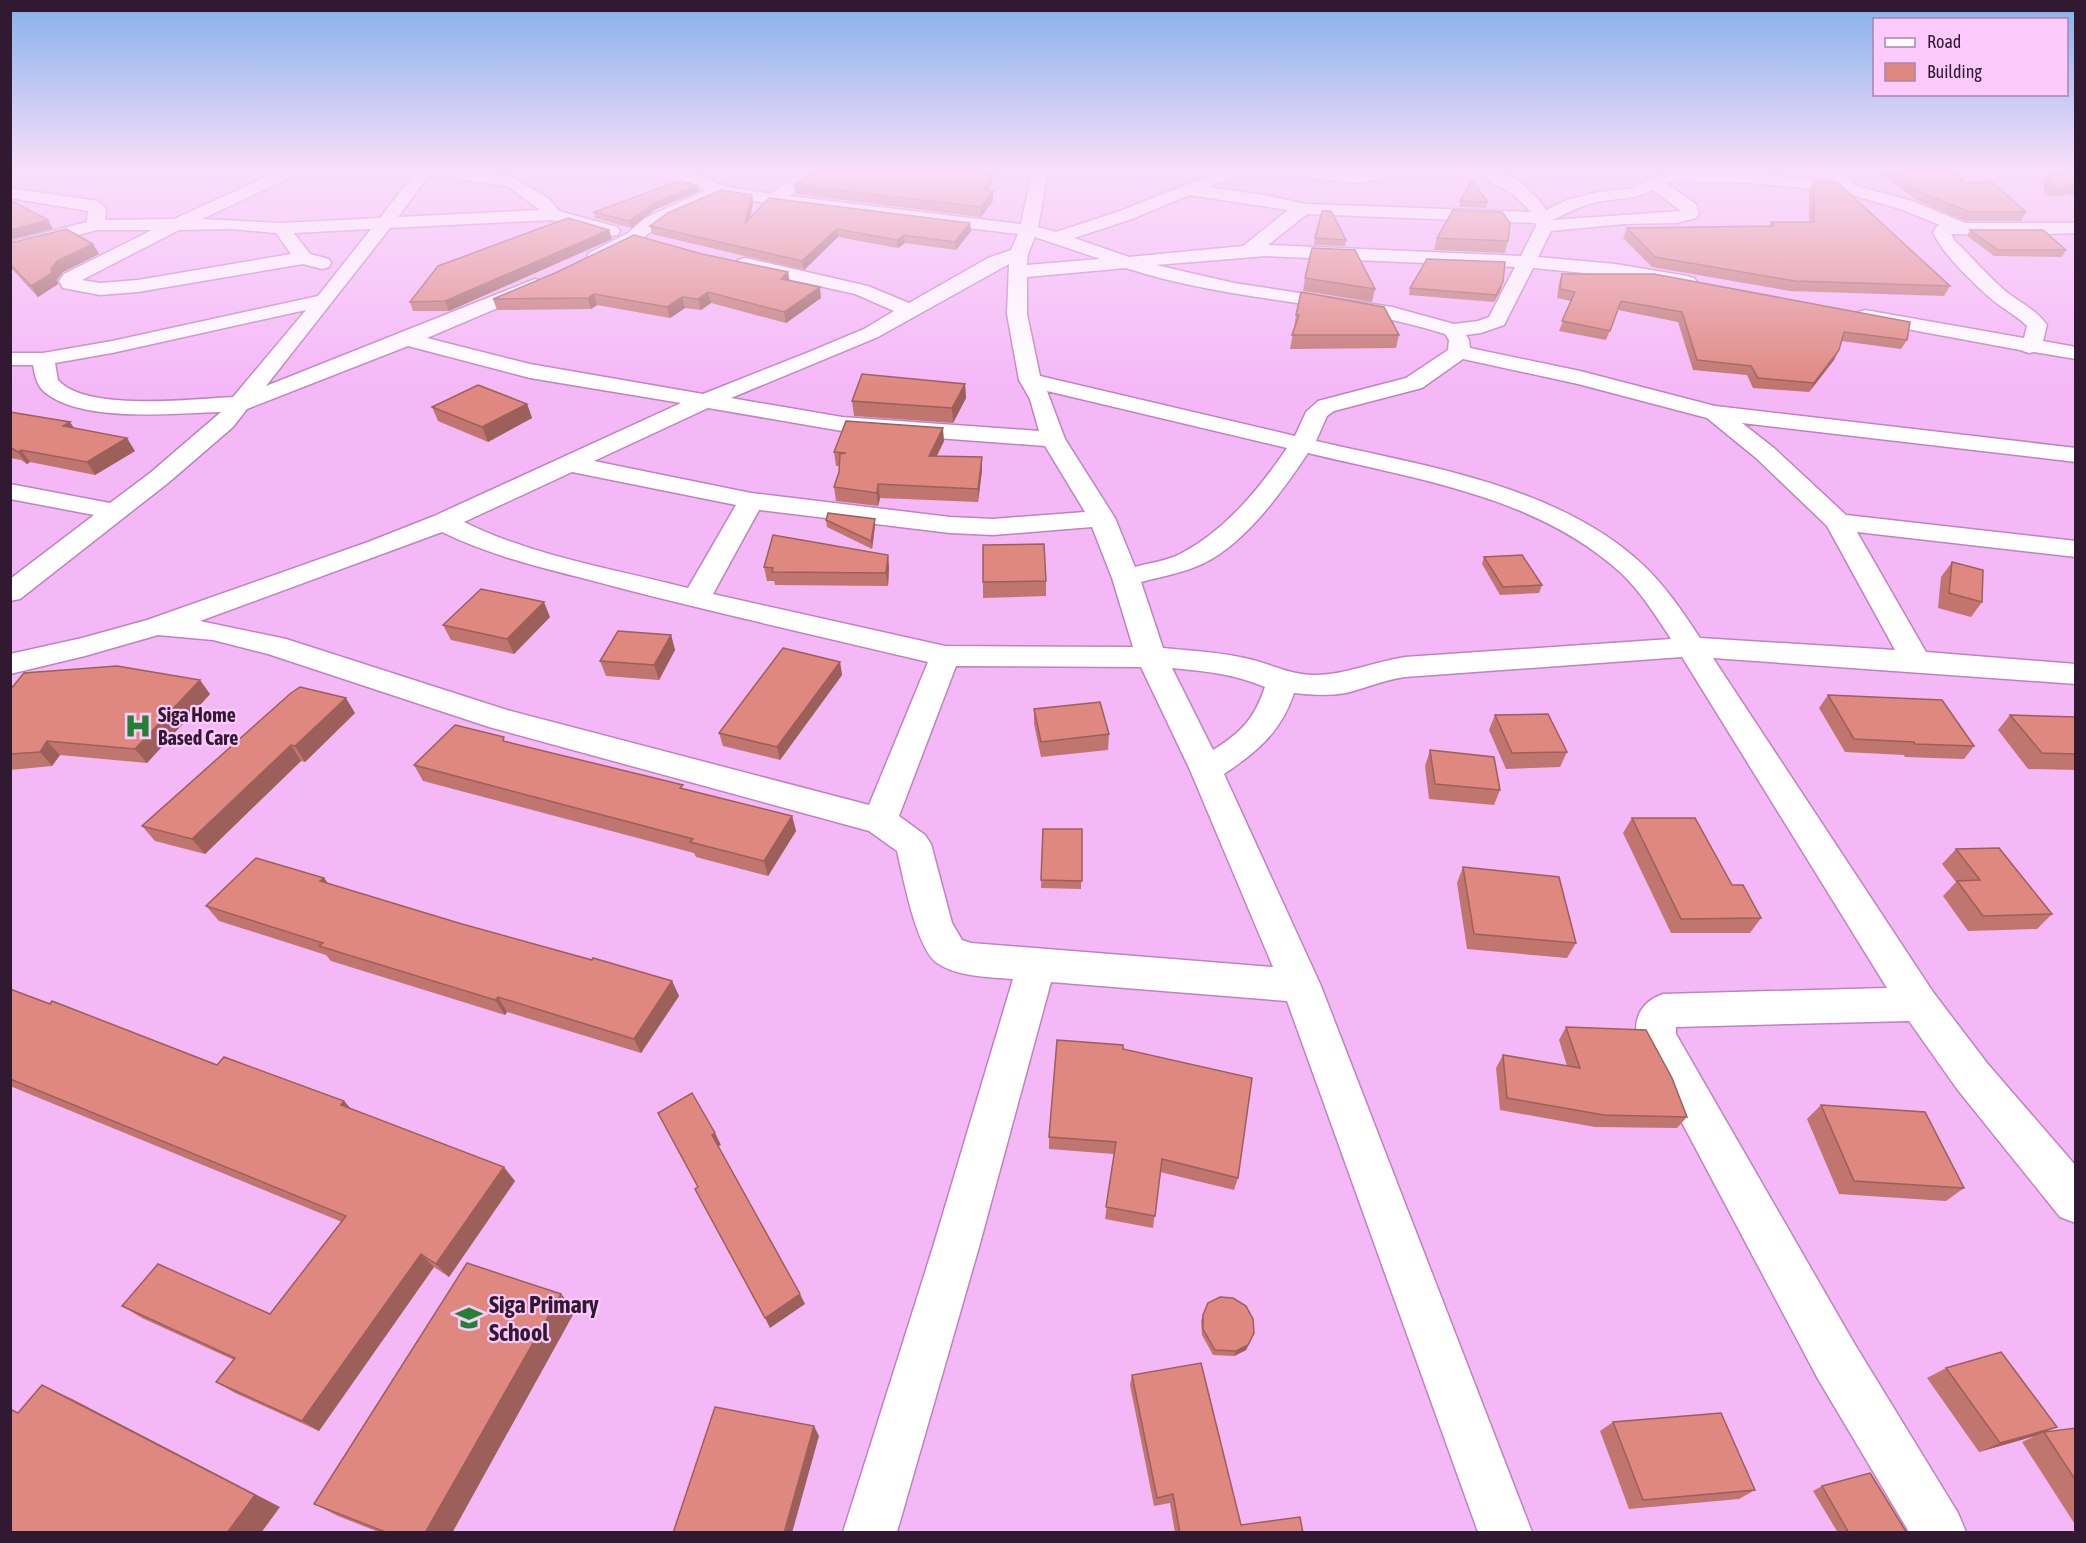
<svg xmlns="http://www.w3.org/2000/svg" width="2086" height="1543" viewBox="0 0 2086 1543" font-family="'Asap Condensed',sans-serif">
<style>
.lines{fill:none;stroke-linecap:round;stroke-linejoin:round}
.minor-casing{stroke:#be83bf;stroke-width:3}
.minor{fill:#fff;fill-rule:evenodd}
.wall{fill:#c0756e}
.shaded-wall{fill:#9c5f5a}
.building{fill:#df8880;stroke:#9c5f5a;stroke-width:1.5}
.labels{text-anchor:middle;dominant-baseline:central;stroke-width:4.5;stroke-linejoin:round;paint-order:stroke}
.poi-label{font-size:20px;font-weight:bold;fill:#311a31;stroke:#fccafc;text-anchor:start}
.near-poi-label{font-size:24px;font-weight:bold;fill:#311a31;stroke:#fccafc;text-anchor:start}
</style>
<rect width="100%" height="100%" fill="#f5b8f7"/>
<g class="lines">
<defs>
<g id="minor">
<path d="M 281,170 L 302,170 L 300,173 L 202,219 L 281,223 L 380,218 L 413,175 L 376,175 L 370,173 L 368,170 L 458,170 L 512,177 L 547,197 L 559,211 L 617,227 L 620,231 L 617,235 L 611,236 L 552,220 L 390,228 L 266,386 L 535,279 L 542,281 L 545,285 L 542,289 L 427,338 L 530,364 L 703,394 L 809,352 L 864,329 L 894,311 L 855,294 L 738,268 L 736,264 L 738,260 L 745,258 L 868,286 L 909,303 L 988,258 L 1011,250 L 1018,234 L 776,205 L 722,195 L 657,226 L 640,241 L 603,261 L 589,261 L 587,257 L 589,253 L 628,233 L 645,218 L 706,190 L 668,173 L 666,170 L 687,170 L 724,186 L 772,194 C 791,177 799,170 825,170 L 789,196 L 1021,224 L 1031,176 L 995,173 L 993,170 L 1060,170 L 1058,173 L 1047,176 L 1038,227 L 1056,232 L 1120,211 L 1223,170 L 1244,170 L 1242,173 L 1208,187 L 1264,195 L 1305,204 L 1531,212 L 1514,195 L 1475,173 L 1473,170 C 1479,170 1487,169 1493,170 C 1513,174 1536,193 1546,210 L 1567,200 L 1598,192 L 1633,188 L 1652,177 L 1678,171 L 1751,173 L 1836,183 L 1824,170 L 1841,170 L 1852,180 L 1854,185 L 1912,201 L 1965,223 L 2076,223 L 2076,233 L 2016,235 L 1951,234 L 1955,241 C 1971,256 1986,274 2003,289 C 2018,302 2035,308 2047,325 L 2043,341 L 2076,347 L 2076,359 L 2034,352 L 2029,353 L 2020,350 L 1858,320 L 1855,316 L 1858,312 L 1865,310 L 2024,338 L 2027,326 C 2015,314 2001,308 1989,297 C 1971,281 1944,255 1933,233 L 1937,226 L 1940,225 L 1900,209 L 1842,192 L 1751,183 L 1678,181 L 1666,183 L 1696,204 L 1699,214 L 1696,218 L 1676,223 L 1624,224 L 1551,231 L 1538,257 L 1615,264 L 1687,276 L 1694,278 L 1697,282 L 1694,286 L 1687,288 L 1615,276 L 1533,268 L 1504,325 L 1481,333 L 1466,335 L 1469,340 L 1470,348 L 1580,371 L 1715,406 L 2076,448 L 2076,462 L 1742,423 L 1774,448 L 1846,515 L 2076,541 L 2076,557 L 1857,532 L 1926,652 L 2076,664 L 2076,684 L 1713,658 L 1933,992 L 1987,1063 L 2076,1166 L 2076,1223 L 2060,1217 L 1957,1089 L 1909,1021 L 1676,1027 L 1676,1034 L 1854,1343 L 1958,1513 L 1966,1532 L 1909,1532 L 1818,1379 L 1637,1038 C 1633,1016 1643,1001 1663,994 L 1887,988 L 1682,657 L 1405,677 C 1384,680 1366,688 1346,693 C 1329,696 1311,695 1294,693 C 1281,732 1257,752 1224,774 L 1321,986 L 1532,1532 L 1478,1532 L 1287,1001 L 1051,982 L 979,1247 L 897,1532 L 843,1532 L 933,1247 L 1013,979 C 989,977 958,977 937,963 C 916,948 903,876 897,851 L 869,831 L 489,727 L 268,654 L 213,640 L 158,635 L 85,656 L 10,674 L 10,654 L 82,638 L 147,620 L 368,542 L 434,516 L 681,403 L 530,378 L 408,346 L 247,409 L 233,427 L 168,483 L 20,599 L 10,601 L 10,579 L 94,515 L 10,499 L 10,484 L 110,503 L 150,473 L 221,412 C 175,413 86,423 47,394 C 37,387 35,377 33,365 L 10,365 L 10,353 L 43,353 L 112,341 L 318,296 L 371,229 L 294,233 L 310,254 L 329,259 L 331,263 L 329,267 L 322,269 L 303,264 L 138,292 L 100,295 L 63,288 L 59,281 L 64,274 L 152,230 L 97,230 L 10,253 L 10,242 L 87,222 L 88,211 L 10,198 L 10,188 L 98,201 L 106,209 L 105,220 L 174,219 ZM 429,175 L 507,186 L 540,210 L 398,217 ZM 1653,190 L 1681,211 L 1552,220 C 1567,213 1581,206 1597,202 C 1617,198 1635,200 1653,190 ZM 1189,195 L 1288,210 L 1243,246 L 1129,257 L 1074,238 L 1132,219 ZM 1307,214 L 1535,223 L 1536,226 L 1521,256 L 1268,245 ZM 232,229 L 276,233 L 291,254 L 138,280 L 100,283 L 82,280 L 179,230 ZM 1035,237 L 1100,259 L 1027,265 L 1028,254 ZM 1266,256 L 1515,267 L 1489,317 L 1478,321 L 1454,324 L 1392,307 L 1234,283 L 1156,265 ZM 1009,264 L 1007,314 L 1019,380 L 1030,399 L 1039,431 L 842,417 L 731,398 L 878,337 ZM 1126,268 C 1230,302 1341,301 1445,334 L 1449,340 L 1448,350 L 1406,378 L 1318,401 L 1306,412 L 1295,436 L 1040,376 L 1027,314 L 1027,277 ZM 306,310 L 233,397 C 192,399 86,412 58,380 L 55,363 L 112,353 ZM 1463,359 L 1578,384 L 1707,418 L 1756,458 L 1827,526 L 1895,650 L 1700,638 C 1682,611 1665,585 1641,563 C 1556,485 1424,466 1316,441 L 1327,416 L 1334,411 L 1422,388 ZM 1047,391 L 1287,448 C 1259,489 1225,531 1180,554 C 1166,561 1149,563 1135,567 L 1115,518 L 1065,439 ZM 708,408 L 842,431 L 1045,446 L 1085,512 L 993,519 L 950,517 L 751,493 L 594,461 ZM 1308,453 C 1415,479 1537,496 1621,573 C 1641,592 1656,616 1671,639 L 1405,657 C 1373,662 1343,676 1311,675 C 1288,674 1271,664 1249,659 C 1221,652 1192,651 1163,648 L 1141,582 C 1159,577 1178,574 1195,567 C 1241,550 1282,492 1308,453 ZM 572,472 L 736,505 L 688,588 C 613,569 533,556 464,522 ZM 759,510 L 950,533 L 993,535 L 1092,527 L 1112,578 L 1133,647 L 945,646 L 713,594 ZM 442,532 C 497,559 557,571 616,587 C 720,614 824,637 928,662 L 869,805 L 507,710 L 286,639 L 200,621 ZM 956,666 L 1141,667 L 1190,770 L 1273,967 L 971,943 L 962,940 L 952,923 L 931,844 L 925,835 L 899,816 ZM 1172,668 C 1205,671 1234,674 1265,687 C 1254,719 1242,732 1213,750 Z"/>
<polygon points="1278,170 1326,170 1356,173 1377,170 1414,170 1406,175 1356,183 1286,175"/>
<polygon points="2038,170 2060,170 2076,175 2076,186 2040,173"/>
</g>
</defs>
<use href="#minor" class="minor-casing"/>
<use href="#minor" class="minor"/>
</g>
<g class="wall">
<polygon points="815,170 994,170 994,175 988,191 993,201 981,217 795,194 794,185"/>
<polygon points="1875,170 1952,170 1966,183 2026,212 2021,221 1965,221 1918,201"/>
<polygon points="2048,175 2076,178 2076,195 2045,196 2043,184"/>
<polygon points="1814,181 1950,286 1944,296 1790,291 1652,267 1623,238 1627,228 1769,226 1771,222 1809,222 1809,190"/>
<polygon points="697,185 699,191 656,209 631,228 595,218 594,212"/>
<polygon points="752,195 753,203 750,218 970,223 971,231 956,250 905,243 898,248 838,237 804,270 652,234 650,226"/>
<polygon points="1460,201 1488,202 1486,208 1459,207"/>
<polygon points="609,230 612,239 449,311 413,311 410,302"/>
<polygon points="1970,230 2066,250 2062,257 1994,256 1967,236"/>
<polygon points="1315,238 1346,240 1345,246 1314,245"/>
<polygon points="1437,238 1508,241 1505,253 1434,250"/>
<polygon points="10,243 93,244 99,254 63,272 57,280 58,284 38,297 10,267"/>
<polygon points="1562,274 1907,340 1901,349 1841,341 1834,360 1809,392 1753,388 1747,375 1693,370 1678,322 1618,310 1606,340 1559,331 1571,301 1557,298 1559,283"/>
<polygon points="1305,278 1375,289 1372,302 1303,291"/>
<polygon points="789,281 821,298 786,323 711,303 701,310 685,308 670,318 597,305 591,309 497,310 493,299"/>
<polygon points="1503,282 1501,289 1494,302 1409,295 1410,288"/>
<polygon points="1296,315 1399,335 1396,348 1290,349 1294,328"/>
<polygon points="965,384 966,398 953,423 854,416 852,401"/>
<polygon points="527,404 532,418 488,442 438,421 432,407"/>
<polygon points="10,412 74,428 135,451 95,475 30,462 27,464 21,460 10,458"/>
<polygon points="944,441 937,456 982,470 978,502 880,498 878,506 836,501 834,487 839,472 839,466 836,466 834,452"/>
<polygon points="875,519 875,526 872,549 827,527 826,520"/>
<polygon points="888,555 889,568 888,586 775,585 774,581 767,581 764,567"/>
<polygon points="1484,557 1542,585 1539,593 1500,595 1482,564"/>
<polygon points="1952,562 1982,602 1971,617 1938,608 1941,577"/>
<polygon points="1046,581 1046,596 983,598 983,582"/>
<polygon points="550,617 514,654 451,640 443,625"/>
<polygon points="671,635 675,650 659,680 606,676 600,661"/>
<polygon points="840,662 842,675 780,760 723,746 719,733"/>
<polygon points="10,690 210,694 147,763 60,755 52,766 10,770"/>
<polygon points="291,693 355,713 305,762 301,761 205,854 155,841 142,826"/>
<polygon points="1828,695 1974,746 1964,759 1905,757 1904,755 1845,752 1819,708"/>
<polygon points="1034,709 1109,734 1108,750 1041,757 1034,724"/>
<polygon points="2076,713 2076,770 2028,769 1998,730 2010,715 2073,717"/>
<polygon points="1495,715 1567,752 1560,767 1506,769 1489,730"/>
<polygon points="506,741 684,789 792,816 796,831 768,876 696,857 694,853 423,781 414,765"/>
<polygon points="1430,750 1500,790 1494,805 1429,799 1425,766"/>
<polygon points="1632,818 1732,885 1761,918 1750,933 1671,933 1623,833"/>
<polygon points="1043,829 1082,829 1081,889 1041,888"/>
<polygon points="1956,849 2052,914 2037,929 1968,931 1943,896 1956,882 1942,864"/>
<polygon points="1463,867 1576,943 1567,958 1467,949 1457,883"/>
<polygon points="324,878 328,884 462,924 592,960 672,981 679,996 641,1053 507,1012 505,1015 331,961 326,955 219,921 206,906"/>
<polygon points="10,989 217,1065 344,1101 351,1109 515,1181 449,1277 434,1267 319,1431 235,1393 216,1382 234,1360 142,1318 122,1306 270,1314 342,1222 10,1086"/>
<polygon points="1566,1027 1687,1117 1677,1128 1595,1127 1500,1110 1496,1068 1503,1055 1567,1066 1559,1040"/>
<polygon points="1123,1049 1238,1178 1234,1190 1160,1172 1153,1228 1105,1219 1114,1154 1049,1149 1049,1137"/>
<polygon points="1821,1105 1964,1188 1946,1201 1839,1194 1807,1119"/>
<polygon points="575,1311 452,1533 381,1533 338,1516 314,1504"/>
<polygon points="1203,1315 1254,1333 1246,1350 1234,1356 1213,1355 1202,1335 1201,1321"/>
<polygon points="1946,1368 2057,1427 2044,1432 2076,1428 2076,1526 2022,1442 2035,1436 1979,1452 1927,1378"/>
<polygon points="1132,1375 1241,1525 1303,1533 1175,1533 1170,1503 1154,1506 1130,1385"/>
<polygon points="1613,1422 1755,1490 1739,1499 1629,1509 1600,1431"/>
<polygon points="1822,1486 1907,1533 1838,1533 1813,1491"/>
</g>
<g class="shaded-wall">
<polygon points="992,170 994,170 994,175 985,200 985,190"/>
<polygon points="697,185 699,191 656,209 631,228 629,221 655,203"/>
<polygon points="993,191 993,201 981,217 981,207"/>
<polygon points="752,195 753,203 747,231 745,223"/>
<polygon points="48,220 53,229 10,240 10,230"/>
<polygon points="970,223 971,231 956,250 955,242"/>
<polygon points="837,229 838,237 804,270 802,261"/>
<polygon points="609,230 612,239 449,311 445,301"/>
<polygon points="904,235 905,243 898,248 897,240"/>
<polygon points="93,244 99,254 63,272 57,280 58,284 38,297 31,286 51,269 57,261"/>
<polygon points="788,272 790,283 781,279"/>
<polygon points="1503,282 1501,289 1494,302 1496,295"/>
<polygon points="820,287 821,298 786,323 784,312"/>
<polygon points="708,292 711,303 701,310 698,299"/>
<polygon points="594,294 597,305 591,309 588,298"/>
<polygon points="682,297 685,308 670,318 667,307"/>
<polygon points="1839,350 1834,360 1809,392 1814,383"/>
<polygon points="965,384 966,398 953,423 952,408"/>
<polygon points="527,404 532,418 488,442 482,427"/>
<polygon points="70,422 78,434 63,426"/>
<polygon points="943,428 944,441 930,469 929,456"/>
<polygon points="127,438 135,451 95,475 87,462"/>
<polygon points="21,450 30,462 27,464 18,452"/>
<polygon points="982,457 982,470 978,502 978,489"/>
<polygon points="878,484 880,498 878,506 877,493"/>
<polygon points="875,519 875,526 872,549 871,541"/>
<polygon points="888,555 889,568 888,586 886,573"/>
<polygon points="544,602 550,617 514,654 507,639"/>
<polygon points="671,635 675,650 659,680 654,665"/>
<polygon points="840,662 842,675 780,760 777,747"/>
<polygon points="200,680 210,694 147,763 135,749"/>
<polygon points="346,698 355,713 305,762 295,746"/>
<polygon points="47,741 60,755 52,766 40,752"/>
<polygon points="291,745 301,761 205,854 192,839"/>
<polygon points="792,816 796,831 768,876 764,861"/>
<polygon points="324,878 335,893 320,881"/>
<polygon points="672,981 679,996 641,1053 634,1039"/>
<polygon points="498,997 507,1012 505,1015 495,1000"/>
<polygon points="344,1101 357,1116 341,1105"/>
<polygon points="715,1133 721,1145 717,1147 712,1135"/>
<polygon points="504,1167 515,1181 449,1277 436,1264"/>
<polygon points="421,1254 434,1267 319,1431 302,1421"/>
<polygon points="561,1294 575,1311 452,1533 425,1533"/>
<polygon points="800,1294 805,1304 770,1328 765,1318"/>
<polygon points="1254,1333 1246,1350 1234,1356 1236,1351"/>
<polygon points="42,1385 72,1399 280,1507 261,1533 227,1533"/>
<polygon points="814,1426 819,1436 792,1533 784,1533"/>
<polygon points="2057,1427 2035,1436 1979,1452 2000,1443"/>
</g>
<g class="building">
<polygon points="815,170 992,170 985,190 993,191 981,207 794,185"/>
<polygon points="1890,170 1952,170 1966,183 1992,182 2026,212 1970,212 1922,193"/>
<polygon points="2059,172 2076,178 2076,187 2050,188 2048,175"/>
<polygon points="1472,181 1488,202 1460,201"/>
<polygon points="1814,181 1838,183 1950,286 1795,281 1655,257 1627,228 1774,226 1771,222 1814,222"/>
<polygon points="676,182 697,185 655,203 629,221 594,212"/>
<polygon points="721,190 752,195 745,223 769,198 970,223 955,242 904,235 897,240 837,229 802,261 650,226 668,213"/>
<polygon points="10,200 48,220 10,230"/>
<polygon points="1453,210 1502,212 1510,223 1508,241 1437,238"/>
<polygon points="1322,211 1331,211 1346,240 1315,238"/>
<polygon points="568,218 609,230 445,301 410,302 438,266"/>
<polygon points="66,229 93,244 57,261 51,269 52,273 31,286 10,264 10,243"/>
<polygon points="1970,230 2043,230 2066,250 1998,250"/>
<polygon points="634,235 702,254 788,272 781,279 820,287 784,312 708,292 698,299 682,297 667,307 594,294 588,298 493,299 555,273"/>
<polygon points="1312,248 1355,250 1375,289 1305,278"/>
<polygon points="1427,259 1505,262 1503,282 1496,295 1410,288"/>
<polygon points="1562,274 1654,274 1910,322 1907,340 1844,332 1839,350 1814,383 1758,378 1751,366 1697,360 1682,312 1621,301 1610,331 1562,321 1575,292 1560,289"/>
<polygon points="1301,292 1384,307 1399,335 1292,335 1299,315 1296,315"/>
<polygon points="862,374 965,384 952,408 852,401"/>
<polygon points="478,385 527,404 482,427 432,407"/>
<polygon points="10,412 70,422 63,426 127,438 87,462 21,450 18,452 10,447"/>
<polygon points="846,421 943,428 929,456 982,457 978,489 878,484 877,493 834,487 839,472 840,454 846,453 834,452"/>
<polygon points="828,513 875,519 871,541 826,520"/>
<polygon points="773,535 888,555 886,573 772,572 773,568 764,567"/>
<polygon points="1044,544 1046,581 983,582 983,545"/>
<polygon points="1522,555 1542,585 1503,587 1484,557"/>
<polygon points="1952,562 1983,570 1982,602 1949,593"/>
<polygon points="481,589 544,602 507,639 443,625"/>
<polygon points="618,631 671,635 654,665 600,661"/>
<polygon points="783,648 840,662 777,747 719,733"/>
<polygon points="117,666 200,680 135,749 47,741 40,752 10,754 10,690 24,673"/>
<polygon points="300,687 346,698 295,746 291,745 192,839 142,826 291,693"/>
<polygon points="1828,695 1942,700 1974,746 1915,744 1914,742 1854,739"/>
<polygon points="1100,702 1109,734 1041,742 1034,709"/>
<polygon points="1548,714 1567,752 1512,753 1495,715"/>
<polygon points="2010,715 2076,717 2076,754 2042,753"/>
<polygon points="455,725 504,737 503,741 683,785 680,788 792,816 764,861 690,842 693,839 414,765"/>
<polygon points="1430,750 1494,757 1500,790 1435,784"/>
<polygon points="1632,818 1695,818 1732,885 1743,885 1761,918 1681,919"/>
<polygon points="1043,829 1082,829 1082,881 1041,880"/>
<polygon points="1999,848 2052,914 1983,916 1957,881 1980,880 1956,849"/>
<polygon points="256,858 324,878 320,881 462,924 592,960 593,958 672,981 634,1039 498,997 495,1000 319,946 323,943 206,906"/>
<polygon points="1463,867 1559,877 1576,943 1474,934"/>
<polygon points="10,989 50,1004 52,1001 217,1065 224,1057 344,1101 341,1105 504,1167 436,1264 421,1254 302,1421 216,1382 235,1358 122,1306 158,1264 270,1314 346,1216 10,1079"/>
<polygon points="1566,1027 1646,1030 1672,1078 1687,1117 1604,1115 1507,1098 1503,1055 1580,1068"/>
<polygon points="1057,1040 1123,1045 1123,1049 1252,1078 1238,1178 1162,1159 1155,1216 1106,1207 1116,1142 1049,1137"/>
<polygon points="692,1093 715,1133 712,1135 800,1294 765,1318 695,1189 698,1187 658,1113"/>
<polygon points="1821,1105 1925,1112 1964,1188 1854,1181"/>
<polygon points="467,1263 561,1294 425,1533 388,1533 314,1504"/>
<polygon points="1220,1297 1233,1298 1246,1306 1253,1319 1254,1333 1248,1345 1236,1351 1215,1350 1203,1329 1203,1315 1208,1303"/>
<polygon points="2001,1352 2057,1427 2000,1443 1946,1368"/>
<polygon points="1201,1363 1241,1525 1300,1517 1303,1533 1180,1533 1173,1494 1157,1498 1132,1375"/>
<polygon points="42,1385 255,1495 227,1533 10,1533 10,1409 18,1413"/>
<polygon points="715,1407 814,1426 784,1533 673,1533"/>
<polygon points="1721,1413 1755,1490 1643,1500 1613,1422"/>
<polygon points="2076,1428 2076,1481 2044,1432"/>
<polygon points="1870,1473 1907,1533 1849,1533 1822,1486"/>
</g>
<linearGradient id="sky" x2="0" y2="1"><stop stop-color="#84b1eb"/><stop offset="0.44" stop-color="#fadffb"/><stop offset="1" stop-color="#fadffb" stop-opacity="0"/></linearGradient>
<rect width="2086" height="386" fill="url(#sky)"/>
<defs>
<symbol id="hospital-bare" viewBox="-9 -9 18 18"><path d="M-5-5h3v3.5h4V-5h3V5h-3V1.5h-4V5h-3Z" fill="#238133" stroke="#fccafc" stroke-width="2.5" paint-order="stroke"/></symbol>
<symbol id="school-bare" viewBox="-9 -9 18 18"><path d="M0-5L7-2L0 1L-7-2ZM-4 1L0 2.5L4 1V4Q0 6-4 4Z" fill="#238133" stroke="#fccafc" stroke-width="2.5" paint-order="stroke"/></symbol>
</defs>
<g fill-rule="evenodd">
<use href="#hospital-bare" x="119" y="707" width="38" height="38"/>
<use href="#school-bare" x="450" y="1299" width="38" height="38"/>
</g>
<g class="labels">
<g class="poi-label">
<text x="158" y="714">Siga Home<tspan x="158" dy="23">Based Care</tspan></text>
</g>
<g class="near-poi-label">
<text x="489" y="1304">Siga Primary<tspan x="489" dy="28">School</tspan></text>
</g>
</g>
<rect width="2086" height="1543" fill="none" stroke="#311a31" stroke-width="24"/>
<rect x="1873" y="18" width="195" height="78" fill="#fccafc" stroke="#ab84ab" stroke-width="1.5"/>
<rect x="1885" y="38" width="30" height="9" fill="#ffffff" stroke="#ab84ab" stroke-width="1.5"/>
<text x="1927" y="48" font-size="18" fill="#311a31">Road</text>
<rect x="1885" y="63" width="30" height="18" fill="#df8880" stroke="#ab84ab" stroke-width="1.5"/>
<text x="1927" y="78" font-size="18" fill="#311a31">Building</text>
</svg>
